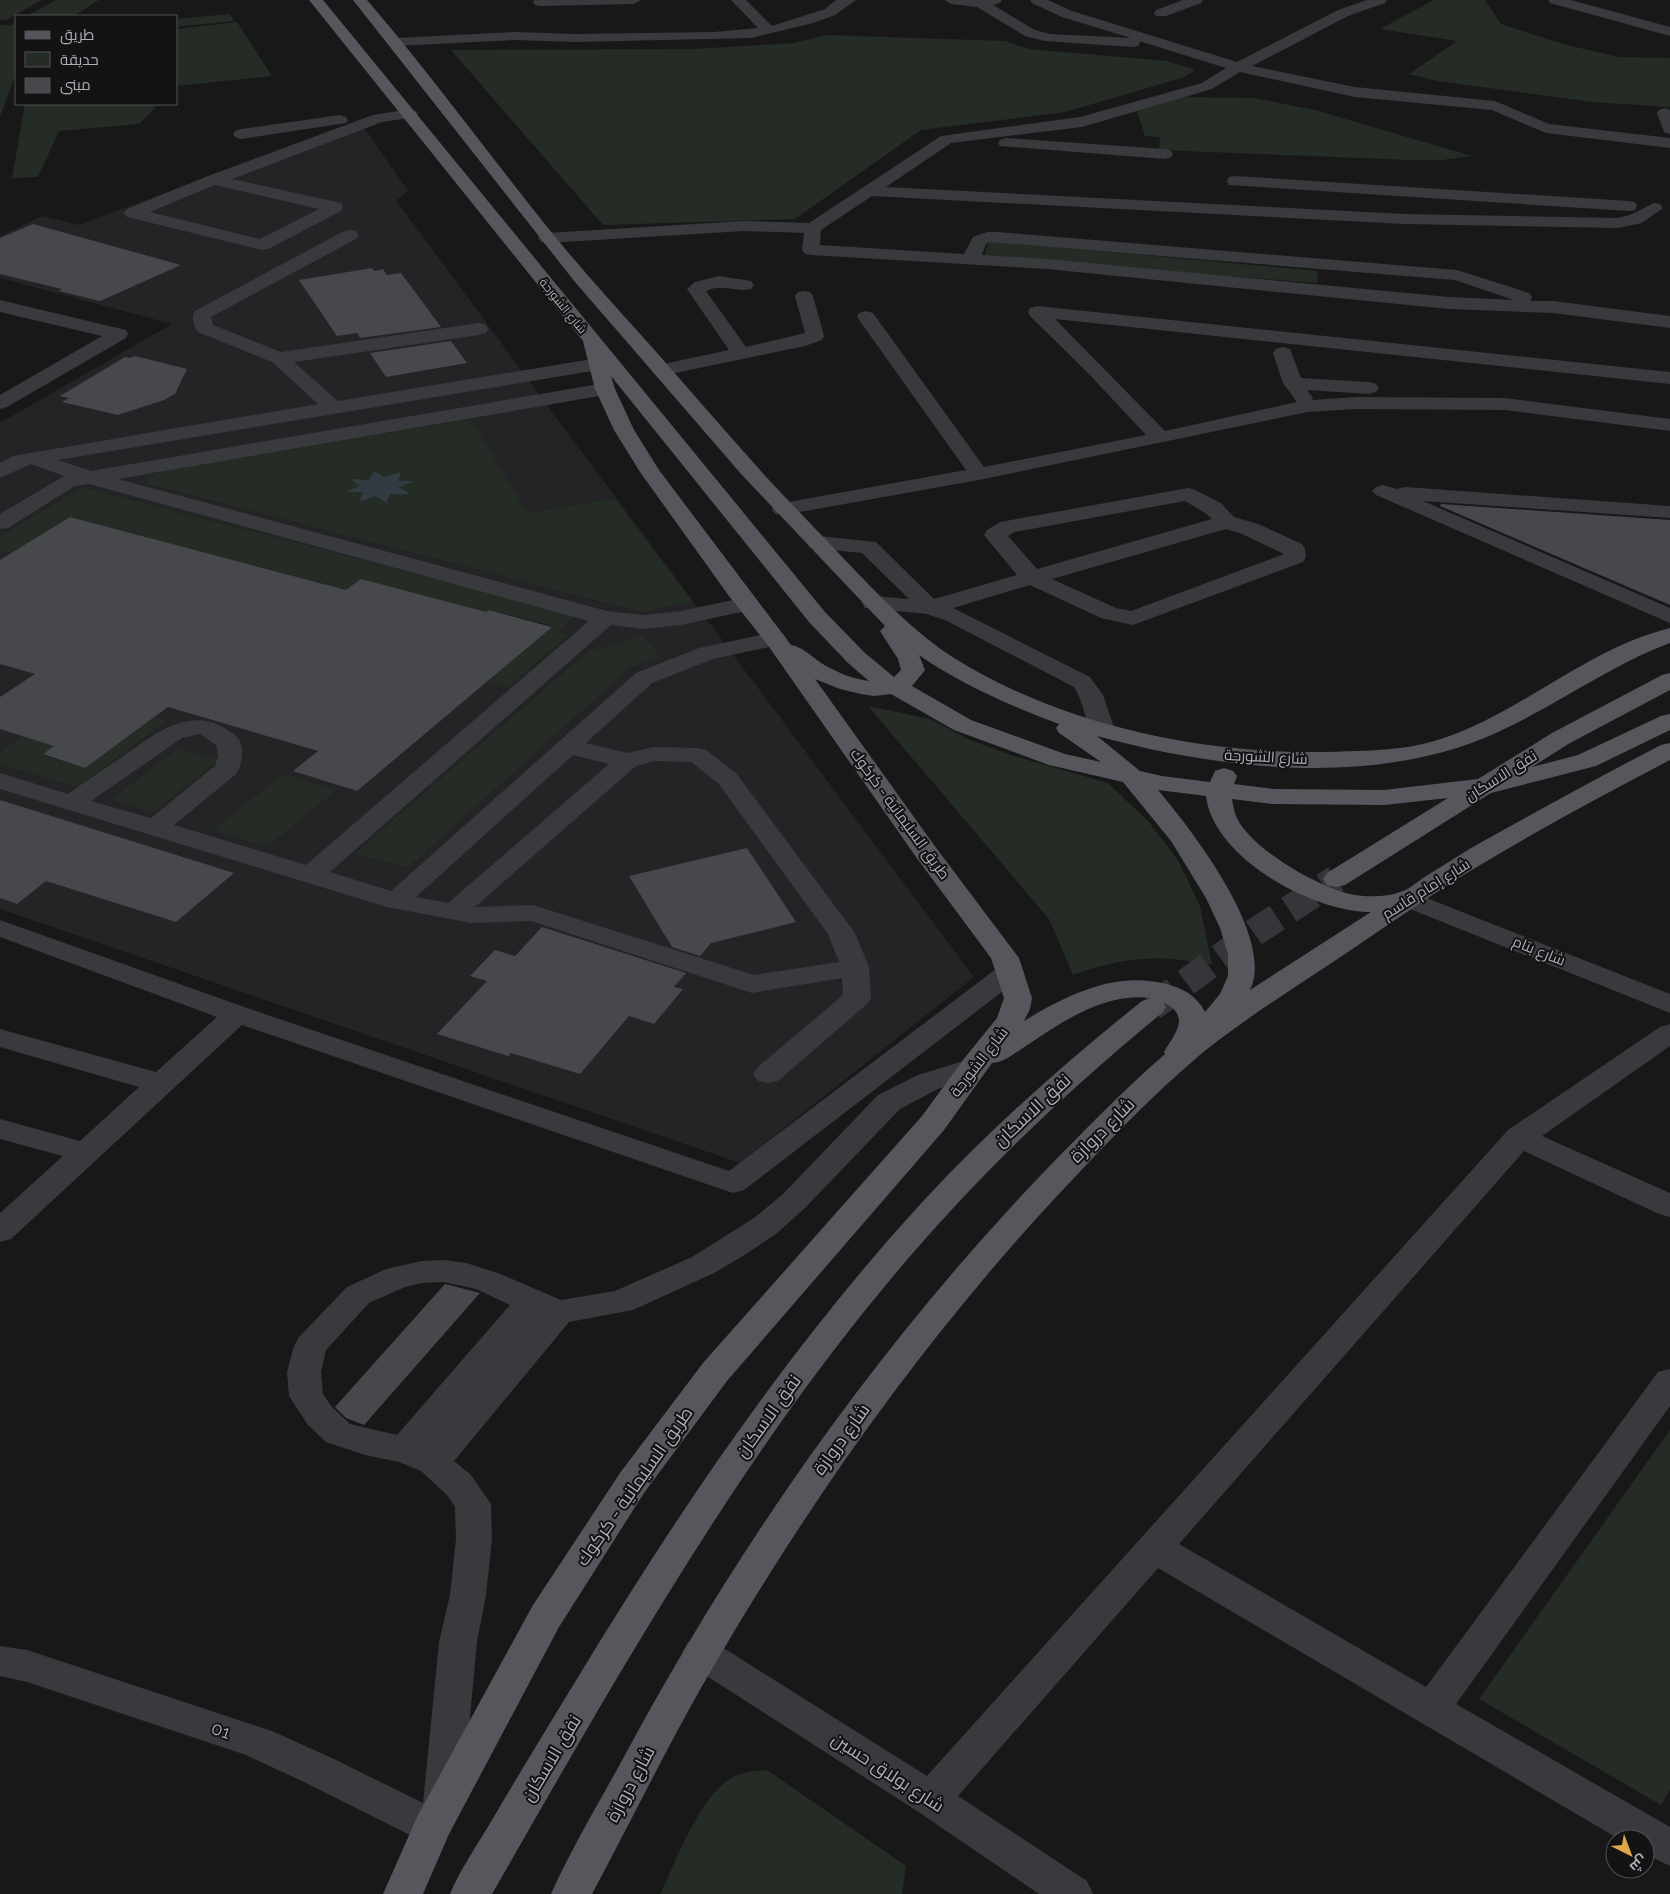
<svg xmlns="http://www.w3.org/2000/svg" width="1670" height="1894" font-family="Raleway,Cairo,sans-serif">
<rect width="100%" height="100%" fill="#181819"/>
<path fill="#242426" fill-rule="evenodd" d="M 359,120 L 408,191 L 396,200 L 557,419 L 974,977 L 740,1163 L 0,909 L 0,764 L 77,788 L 166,720 L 155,717 L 85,768 L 43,755 L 22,736 L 0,752 L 0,551 L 11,554 L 70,517 L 146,537 L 193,607 L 253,565 L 327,585 L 306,619 L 361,579 L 423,663 L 489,610 L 552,627 L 487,682 L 508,688 L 570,634 L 559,632 L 575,616 L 81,487 L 0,536 L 0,423 L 172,324 L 0,278 L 0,236 L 42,216 L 79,225 ZM 162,471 L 527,513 L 614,498 L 640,612 L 151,485 L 152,474 ZM 587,652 L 660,656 L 627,670 L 355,854 Z"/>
<path fill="#242c25" d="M 0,0 L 42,0 L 6,20 L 0,20 Z
M 56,0 L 99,0 L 74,16 L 27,16 Z
M 1434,0 L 1485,0 L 1501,24 L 1563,44 L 1618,57 L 1670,58 L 1670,107 L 1592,102 L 1437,81 L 1409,74 L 1457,41 L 1380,29 Z
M 230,14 L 234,21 L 176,27 L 176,19 Z
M 16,22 L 16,73 L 0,117 L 0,25 L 11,25 Z
M 237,22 L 272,76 L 176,86 L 176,29 Z
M 827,35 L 1005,41 L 1029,49 L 1167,61 L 1196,70 L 1182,78 L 1065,112 L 921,130 L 795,219 L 603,225 L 451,50 L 693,49 L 794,43 Z
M 1180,97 L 1254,98 L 1315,110 L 1472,156 L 1442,160 L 1410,160 L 1159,150 L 1160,137 L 1145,136 L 1137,111 Z
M 25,104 L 159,104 L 139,124 L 59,131 L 38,177 L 12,178 Z
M 989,241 L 1318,271 L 1317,283 L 984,257 Z
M 471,419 L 527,513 L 614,498 L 692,601 L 640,612 L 151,485 L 147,480 L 152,474 L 162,471 Z
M 81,487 L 576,615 L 559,632 L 570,634 L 508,688 L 486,682 L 552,626 L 489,610 L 423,663 L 306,620 L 327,585 L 253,565 L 193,607 L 146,537 L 70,517 L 11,554 L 0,551 L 0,536 Z
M 643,636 L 660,656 L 627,670 L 408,867 L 354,854 L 587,652 Z
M 868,706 L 930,719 L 970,740 L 1014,756 L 1108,783 L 1148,821 L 1178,860 L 1200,906 L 1212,965 C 1159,954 1124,957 1073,975 L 1049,919 Z
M 155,717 L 167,720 L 77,788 L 0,764 L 0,752 L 22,736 L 54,746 L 43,755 L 85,768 Z
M 178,748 L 219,760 L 153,812 L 112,799 Z
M 283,774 L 336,790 L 267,847 L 213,830 Z
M 1670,1430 L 1670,1790 L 1661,1805 L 1479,1699 Z
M 767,1770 L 906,1866 L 902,1894 L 660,1894 C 677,1860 699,1796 733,1777 C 742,1772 756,1771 767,1770 Z"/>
<path fill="#323b41" d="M 374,471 L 384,477 L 401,472 L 398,481 L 415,481 L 399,487 L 410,494 L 390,494 L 386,503 L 376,496 L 359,502 L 363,492 L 345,492 L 360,486 L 350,479 L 369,480 Z"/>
<path fill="#47484c" d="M 33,224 L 181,265 L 100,301 L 59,291 L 62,289 L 0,274 L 0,238 Z
M 372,268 L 374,271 L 383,269 L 387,275 L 401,273 L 441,327 L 360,338 L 357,333 L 337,336 L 299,280 Z
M 451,341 L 467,363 L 386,377 L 370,353 Z
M 135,356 L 187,369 L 175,394 L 164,400 L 118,415 L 62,402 L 69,398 L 60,396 L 125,357 L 130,358 Z
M 1441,504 L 1670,520 L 1670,605 L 1440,506 Z
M 70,517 L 346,590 L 361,579 L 486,612 L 489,610 L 552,627 L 357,791 L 293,771 L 318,751 L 168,707 L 85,768 L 43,754 L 54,746 L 0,729 L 0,697 L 35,674 L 0,664 L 0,560 Z
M 0,800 L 234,873 L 176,922 L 46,881 L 17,904 L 0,898 Z
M 747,848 L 796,922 L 711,943 L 700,956 L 672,947 L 629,876 Z
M 542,927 L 686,973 L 674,987 L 683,989 L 654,1024 L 629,1016 L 580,1074 L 511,1053 L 508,1056 L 437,1034 L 487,981 L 470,976 L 495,950 L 515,956 Z
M 445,1284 L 480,1293 L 364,1425 L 346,1418 L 335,1407 Z"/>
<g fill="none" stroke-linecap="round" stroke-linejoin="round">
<path stroke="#353639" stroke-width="28" stroke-dasharray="28 14" stroke-linecap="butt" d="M 1152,1007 L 1255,932 L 1336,879"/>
<path fill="#393a3e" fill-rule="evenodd" d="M 534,0 L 641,0 L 634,4 L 540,6 L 535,5 L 533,2 Z
M 731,0 L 746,0 L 772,26 L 825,9 L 836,0 L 856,0 L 835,15 L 813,23 L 751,38 L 575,42 L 515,40 L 396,46 L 391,45 L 389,42 L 391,39 L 396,38 L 515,32 L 575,34 L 714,32 L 758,28 Z
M 944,0 L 1002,0 L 1000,3 L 993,5 L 1035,30 L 1050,34 L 1131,38 L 1062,17 L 1032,3 L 1030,0 L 1048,0 L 1072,11 L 1237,62 L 1338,10 L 1367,0 L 1387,0 L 1385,3 L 1348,16 L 1252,66 L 1355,87 L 1495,101 L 1549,124 L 1670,138 L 1670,148 L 1546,133 L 1492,110 L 1355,97 L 1240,72 L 1212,89 L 1082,127 L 951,143 L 886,187 L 1405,214 L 1618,218 L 1630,215 L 1654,203 L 1660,204 L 1663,208 L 1642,223 L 1618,228 L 1405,224 L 872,196 L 821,230 L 820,245 L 964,254 L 973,237 L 987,232 L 998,232 L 1457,270 L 1529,293 L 1532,297 L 1530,301 L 1553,301 L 1670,316 L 1670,328 L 1553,313 L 1449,309 L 1047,269 L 811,255 L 805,254 L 802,250 L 804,233 L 744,231 L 547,243 L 541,242 L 538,238 L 541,234 L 547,233 L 744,221 L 809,223 L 941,136 L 1080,117 L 1202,83 L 1226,68 L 1139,41 L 1140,43 L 1138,46 L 1133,47 L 1045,41 L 1025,36 L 977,7 L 951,4 ZM 990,242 L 1455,280 L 1514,300 L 1449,297 L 1047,259 L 982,255 L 986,244 Z
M 1183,0 L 1203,0 L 1201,3 L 1166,16 L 1156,16 L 1154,13 L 1156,10 Z
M 1548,0 L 1571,0 L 1670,27 L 1670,36 L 1550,3 Z
M 1665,108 L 1670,110 L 1670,134 L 1664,132 L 1657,113 L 1659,110 Z
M 410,109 L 416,111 L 418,114 L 416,117 L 382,122 L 232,179 L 341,203 L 343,207 L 341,211 L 268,249 L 262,250 L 127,217 L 124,213 L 127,209 L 208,176 L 373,115 ZM 215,185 L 319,209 L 260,239 L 150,212 Z
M 340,115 L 346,117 L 348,120 L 346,123 L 241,139 L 235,137 L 233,134 L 235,131 L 241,129 Z
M 1006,138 L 1165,149 L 1171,151 L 1173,154 L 1171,157 L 1165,159 L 1000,146 L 998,143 L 1000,140 Z
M 1235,176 L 1629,201 L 1635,202 L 1637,206 L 1635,210 L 1629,211 L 1229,185 L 1227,181 L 1229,177 Z
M 350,230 L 356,231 L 359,235 L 356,239 L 211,317 L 213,325 L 281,352 L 479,323 L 486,325 L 488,329 L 486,333 L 479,335 L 294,362 L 338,401 L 598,358 L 605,360 L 608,364 L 605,368 L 598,370 L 58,460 L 91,471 L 605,383 L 612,385 L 615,389 L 612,393 L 605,395 L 118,479 L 607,611 L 643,615 L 681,611 L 747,597 L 755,599 L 758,604 L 755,609 L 681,625 L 643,629 L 611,625 L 330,872 L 391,891 L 636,673 L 699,648 L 775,632 L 783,634 L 787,639 L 783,644 L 713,659 L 652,683 L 586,743 L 627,753 L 654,747 L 697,748 L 706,750 L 736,773 L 855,933 L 869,967 L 871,998 L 867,1004 L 778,1081 L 768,1083 L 758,1081 L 753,1074 L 758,1067 L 843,995 L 842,978 L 752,993 L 531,921 L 471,923 L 387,907 L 0,789 L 0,773 L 68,794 C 86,781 104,769 122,757 C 152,736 189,705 226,729 C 231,732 237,736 240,741 C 244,752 242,765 236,774 L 174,825 L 306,865 L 589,621 L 89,484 L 75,486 L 8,528 L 0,529 L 0,514 L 64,476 L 31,464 L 0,478 L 0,463 L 13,456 L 318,404 L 272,362 L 198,332 C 194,325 190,318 195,311 L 344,231 ZM 200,734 L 216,745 L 218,756 L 215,766 L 151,818 L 91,801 L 182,738 ZM 573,755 L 609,764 L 448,903 L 416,897 ZM 654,761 L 691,762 L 718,783 L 828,934 L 839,962 L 754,975 L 533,905 L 475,907 L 636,766 Z
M 719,276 L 751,281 L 754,285 L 751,289 C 736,293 722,283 706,291 L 746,347 L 805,333 L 795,296 L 798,292 L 804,291 L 810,292 L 813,296 L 824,336 L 822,340 L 805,346 L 661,376 L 654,374 L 651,370 L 654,366 L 729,350 L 687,289 L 695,282 Z
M 0,300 L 126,330 L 128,334 L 126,338 L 7,407 L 0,409 L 0,395 L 102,336 L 0,312 Z
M 1037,306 L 1670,372 L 1670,384 L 1055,319 L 1165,431 L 1297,402 L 1283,383 L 1273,353 L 1276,349 L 1283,347 L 1290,349 L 1301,378 L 1369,382 L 1376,384 L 1379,388 L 1376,392 L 1369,394 L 1307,390 L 1313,398 L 1312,400 L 1356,397 L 1505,398 L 1670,419 L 1670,431 L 1505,410 L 1356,409 L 1308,412 L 979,480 L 783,515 L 775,514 L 772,509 L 775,504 L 783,503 L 966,470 L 857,317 L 859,313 L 866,311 L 873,313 L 984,467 L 1146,435 L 1089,374 L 1030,316 L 1028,312 L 1030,308 Z
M 1383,485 L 1397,489 L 1405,487 L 1670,506 L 1670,518 L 1423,501 L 1670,608 L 1670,623 L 1376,495 L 1372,491 L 1376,487 Z
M 1188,488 L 1195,490 L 1221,503 L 1234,517 L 1258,524 L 1302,544 L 1305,549 L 1306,557 L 1303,562 L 1133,625 L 1101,618 L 1030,585 L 953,608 L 1090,677 L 1103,695 L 1115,730 L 1112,735 L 1103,737 L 1094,735 C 1084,721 1084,702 1074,687 L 947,621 L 927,614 L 865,608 L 862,603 L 865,598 L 873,596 L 909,599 L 862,553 L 810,548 L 807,543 L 810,538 L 818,536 L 876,542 L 934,599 L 1017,575 L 984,535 L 987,530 L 1000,522 ZM 1185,501 L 1205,513 L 1212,519 L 1037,569 L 1008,536 L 1014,532 ZM 1226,529 L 1242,534 L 1284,554 L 1131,611 L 1116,608 L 1052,579 Z
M 1409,891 L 1670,994 L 1670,1013 L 1400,905 L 1396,899 L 1400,893 Z
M 0,920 L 247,1008 L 729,1171 L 1000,966 L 1010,964 L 1020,966 L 1024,972 L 1020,978 L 744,1190 L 733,1193 L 242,1025 L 11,1239 L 0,1242 L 0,1213 L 63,1156 L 0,1139 L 0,1119 L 80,1141 L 139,1087 L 0,1047 L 0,1029 L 156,1072 L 217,1017 L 0,937 Z
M 1670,1024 L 1670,1046 L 1542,1136 L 1670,1193 L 1670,1217 L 1659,1214 L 1524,1151 L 1179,1544 L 1426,1687 L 1658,1372 L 1670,1369 L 1670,1406 L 1456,1704 L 1670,1827 L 1670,1866 L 1645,1854 L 1645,1839 L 1619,1839 L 1158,1568 L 958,1796 L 1087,1881 L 1093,1894 L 1039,1894 L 917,1811 L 688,1664 L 682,1653 L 688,1642 L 701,1638 L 714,1642 L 927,1776 L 1508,1130 L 1660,1027 Z
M 973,1058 L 983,1060 L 988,1067 L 983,1074 L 938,1089 L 900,1109 L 805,1208 L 776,1234 L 743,1256 L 714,1273 L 633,1310 L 569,1322 L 454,1461 L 471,1475 L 491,1504 L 492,1539 L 486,1595 L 477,1642 L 462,1802 L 456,1814 L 447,1817 L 452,1827 L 446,1839 L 432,1844 L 418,1839 L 306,1783 L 246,1755 L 27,1682 L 0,1676 L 0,1646 L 27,1650 L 272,1731 L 334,1759 L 423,1803 L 439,1642 L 450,1595 L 456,1539 L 455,1507 L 447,1495 L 421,1471 L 399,1462 L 365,1455 L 326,1442 L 308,1425 L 289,1396 L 287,1372 L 294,1346 L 299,1337 L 347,1287 L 386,1269 L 422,1261 L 444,1260 L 466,1263 L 498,1273 L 561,1300 L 615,1291 L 692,1257 L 754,1218 L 783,1194 L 878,1095 L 918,1075 ZM 444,1282 L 476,1289 L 510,1305 L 397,1435 L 350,1424 L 332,1407 L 323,1394 L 321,1372 L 326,1350 L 369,1303 L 405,1287 L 422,1283 Z"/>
<path fill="#55575d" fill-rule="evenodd" d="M 309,0 L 323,0 L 825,612 L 865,653 L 894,677 L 901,670 L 898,659 L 880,631 L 885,626 L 742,475 L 575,282 L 353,0 L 367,0 C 432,76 490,156 552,233 C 583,271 617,308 650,345 C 690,390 729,436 770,481 C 794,507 820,533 844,559 C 878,594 912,631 954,658 C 1062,725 1199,754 1326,752 C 1353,751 1381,751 1408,747 C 1504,731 1576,651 1670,628 L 1670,643 C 1609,666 1557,705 1498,732 C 1377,788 1222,770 1097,736 L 1140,771 L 1162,776 L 1210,782 L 1215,771 L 1224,768 L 1233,771 L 1237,776 L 1234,784 L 1273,789 L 1384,790 L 1478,779 L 1552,733 L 1662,675 L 1670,673 L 1670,690 L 1570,743 L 1532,767 L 1578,755 L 1661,716 L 1670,714 L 1670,730 L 1596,766 L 1491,793 L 1345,885 L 1336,887 L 1327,885 L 1323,879 L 1327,873 L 1448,798 L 1384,805 L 1273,804 L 1232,799 C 1233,805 1234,812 1237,818 C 1251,849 1322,890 1355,895 C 1368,897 1387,897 1400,892 C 1408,890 1416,883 1423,878 C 1439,868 1455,858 1471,848 C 1534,813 1597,778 1661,745 L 1670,743 L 1670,760 C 1609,792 1547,825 1487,861 C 1434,892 1384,928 1333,962 C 1288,992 1243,1020 1201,1054 C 1150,1097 1104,1146 1058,1195 C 919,1344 802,1512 701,1688 C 663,1755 629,1825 592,1894 L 551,1894 C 572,1847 600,1801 625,1755 C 738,1545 876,1348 1041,1175 C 1081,1134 1121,1092 1165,1054 L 1164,1052 C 1176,1032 1191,1016 1163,1002 L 1166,1007 L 1162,1013 C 1072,1087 988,1166 912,1254 C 745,1447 619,1673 492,1894 L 450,1894 C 461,1868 478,1844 492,1820 C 519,1774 547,1728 575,1682 C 678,1512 791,1344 927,1197 C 993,1126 1066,1062 1142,1001 L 1151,998 C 1106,992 1065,1020 1029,1044 C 1017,1051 1006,1062 992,1063 L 944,1130 L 727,1381 L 644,1493 L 559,1627 L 449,1834 L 423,1894 L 383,1894 L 418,1815 L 533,1605 L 620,1473 L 703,1363 L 922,1116 L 963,1060 L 997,1018 L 1004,998 L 991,958 L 916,857 L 767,644 L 729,596 L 640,472 L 614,430 L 595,389 L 583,341 ZM 611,376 L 809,622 L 848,663 L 869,681 C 852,679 836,672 821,663 C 811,656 803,647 791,645 L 659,470 L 634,430 L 615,389 ZM 919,655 C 962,685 1009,705 1059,724 L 1056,728 L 1059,733 L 1101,762 L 1065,754 L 971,720 L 912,686 L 925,670 ZM 815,679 L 840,689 L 861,694 L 874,696 L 891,694 L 954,730 L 1049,765 L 1123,782 L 1171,841 L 1206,898 L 1220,928 L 1228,954 L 1228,976 L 1220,994 L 1205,1012 C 1197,996 1183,988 1166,984 C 1115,971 1067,995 1024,1021 L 1030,1009 L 1032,998 L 1019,958 L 934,845 ZM 1158,790 L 1206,796 C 1213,858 1313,912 1371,912 L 1250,990 C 1276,938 1191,829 1158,790 Z"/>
</g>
<g text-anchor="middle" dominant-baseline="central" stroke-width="4" stroke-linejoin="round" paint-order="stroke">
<g font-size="12" fill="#abafb8" stroke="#131314">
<text transform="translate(563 306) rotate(51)">شارع الشورجة</text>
</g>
<g font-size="15" fill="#abafb8" stroke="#131314">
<text transform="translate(1266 757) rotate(3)">شارع الشورجة</text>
<text transform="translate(1501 776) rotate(-32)">نفق الاسكان</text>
<text transform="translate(900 814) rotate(54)">طريق السليمانية - كركوك</text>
<text transform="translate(1426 889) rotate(-32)">شارع إمام قاسم</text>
<text transform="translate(1539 951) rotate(22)">شارع بتام</text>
<text transform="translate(979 1062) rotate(-52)">شارع الشورجة</text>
</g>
<g font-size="18" fill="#abafb8" stroke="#131314">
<text transform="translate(1032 1110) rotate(-43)">نفق الاسكان</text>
<text transform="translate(1102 1130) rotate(-45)">شارع دروازة</text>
<text transform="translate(768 1416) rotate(-54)">نفق الاسكان</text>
<text transform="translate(841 1439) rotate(-54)">شارع دروازة</text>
<text transform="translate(634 1486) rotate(-55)">طريق السليمانية - كركوك</text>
<text transform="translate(221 1730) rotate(19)">01</text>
<text transform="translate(551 1758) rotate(-59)">نفق الاسكان</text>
<text transform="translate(888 1772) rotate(33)">شارع بولاق حسين</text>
<text transform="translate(630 1784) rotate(-62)">شارع دروازة</text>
</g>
</g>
<rect x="15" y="15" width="162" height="90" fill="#131314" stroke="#505156"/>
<rect x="25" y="31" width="25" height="8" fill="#55575d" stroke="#505156"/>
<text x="60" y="40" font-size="15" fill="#abafb8">طريق</text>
<rect x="25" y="52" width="25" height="15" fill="#242c25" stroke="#505156"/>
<text x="60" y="65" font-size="15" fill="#abafb8">حديقة</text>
<rect x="25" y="78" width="25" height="15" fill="#47484c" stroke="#505156"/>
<text x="60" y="90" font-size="15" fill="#abafb8">مبنى</text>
<g transform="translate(1630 1854) rotate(138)"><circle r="24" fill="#131314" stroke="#505156"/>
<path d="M0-4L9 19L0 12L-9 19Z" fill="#e0a849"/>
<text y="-8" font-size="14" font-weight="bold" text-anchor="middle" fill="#abafb8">ش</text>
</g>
</svg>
